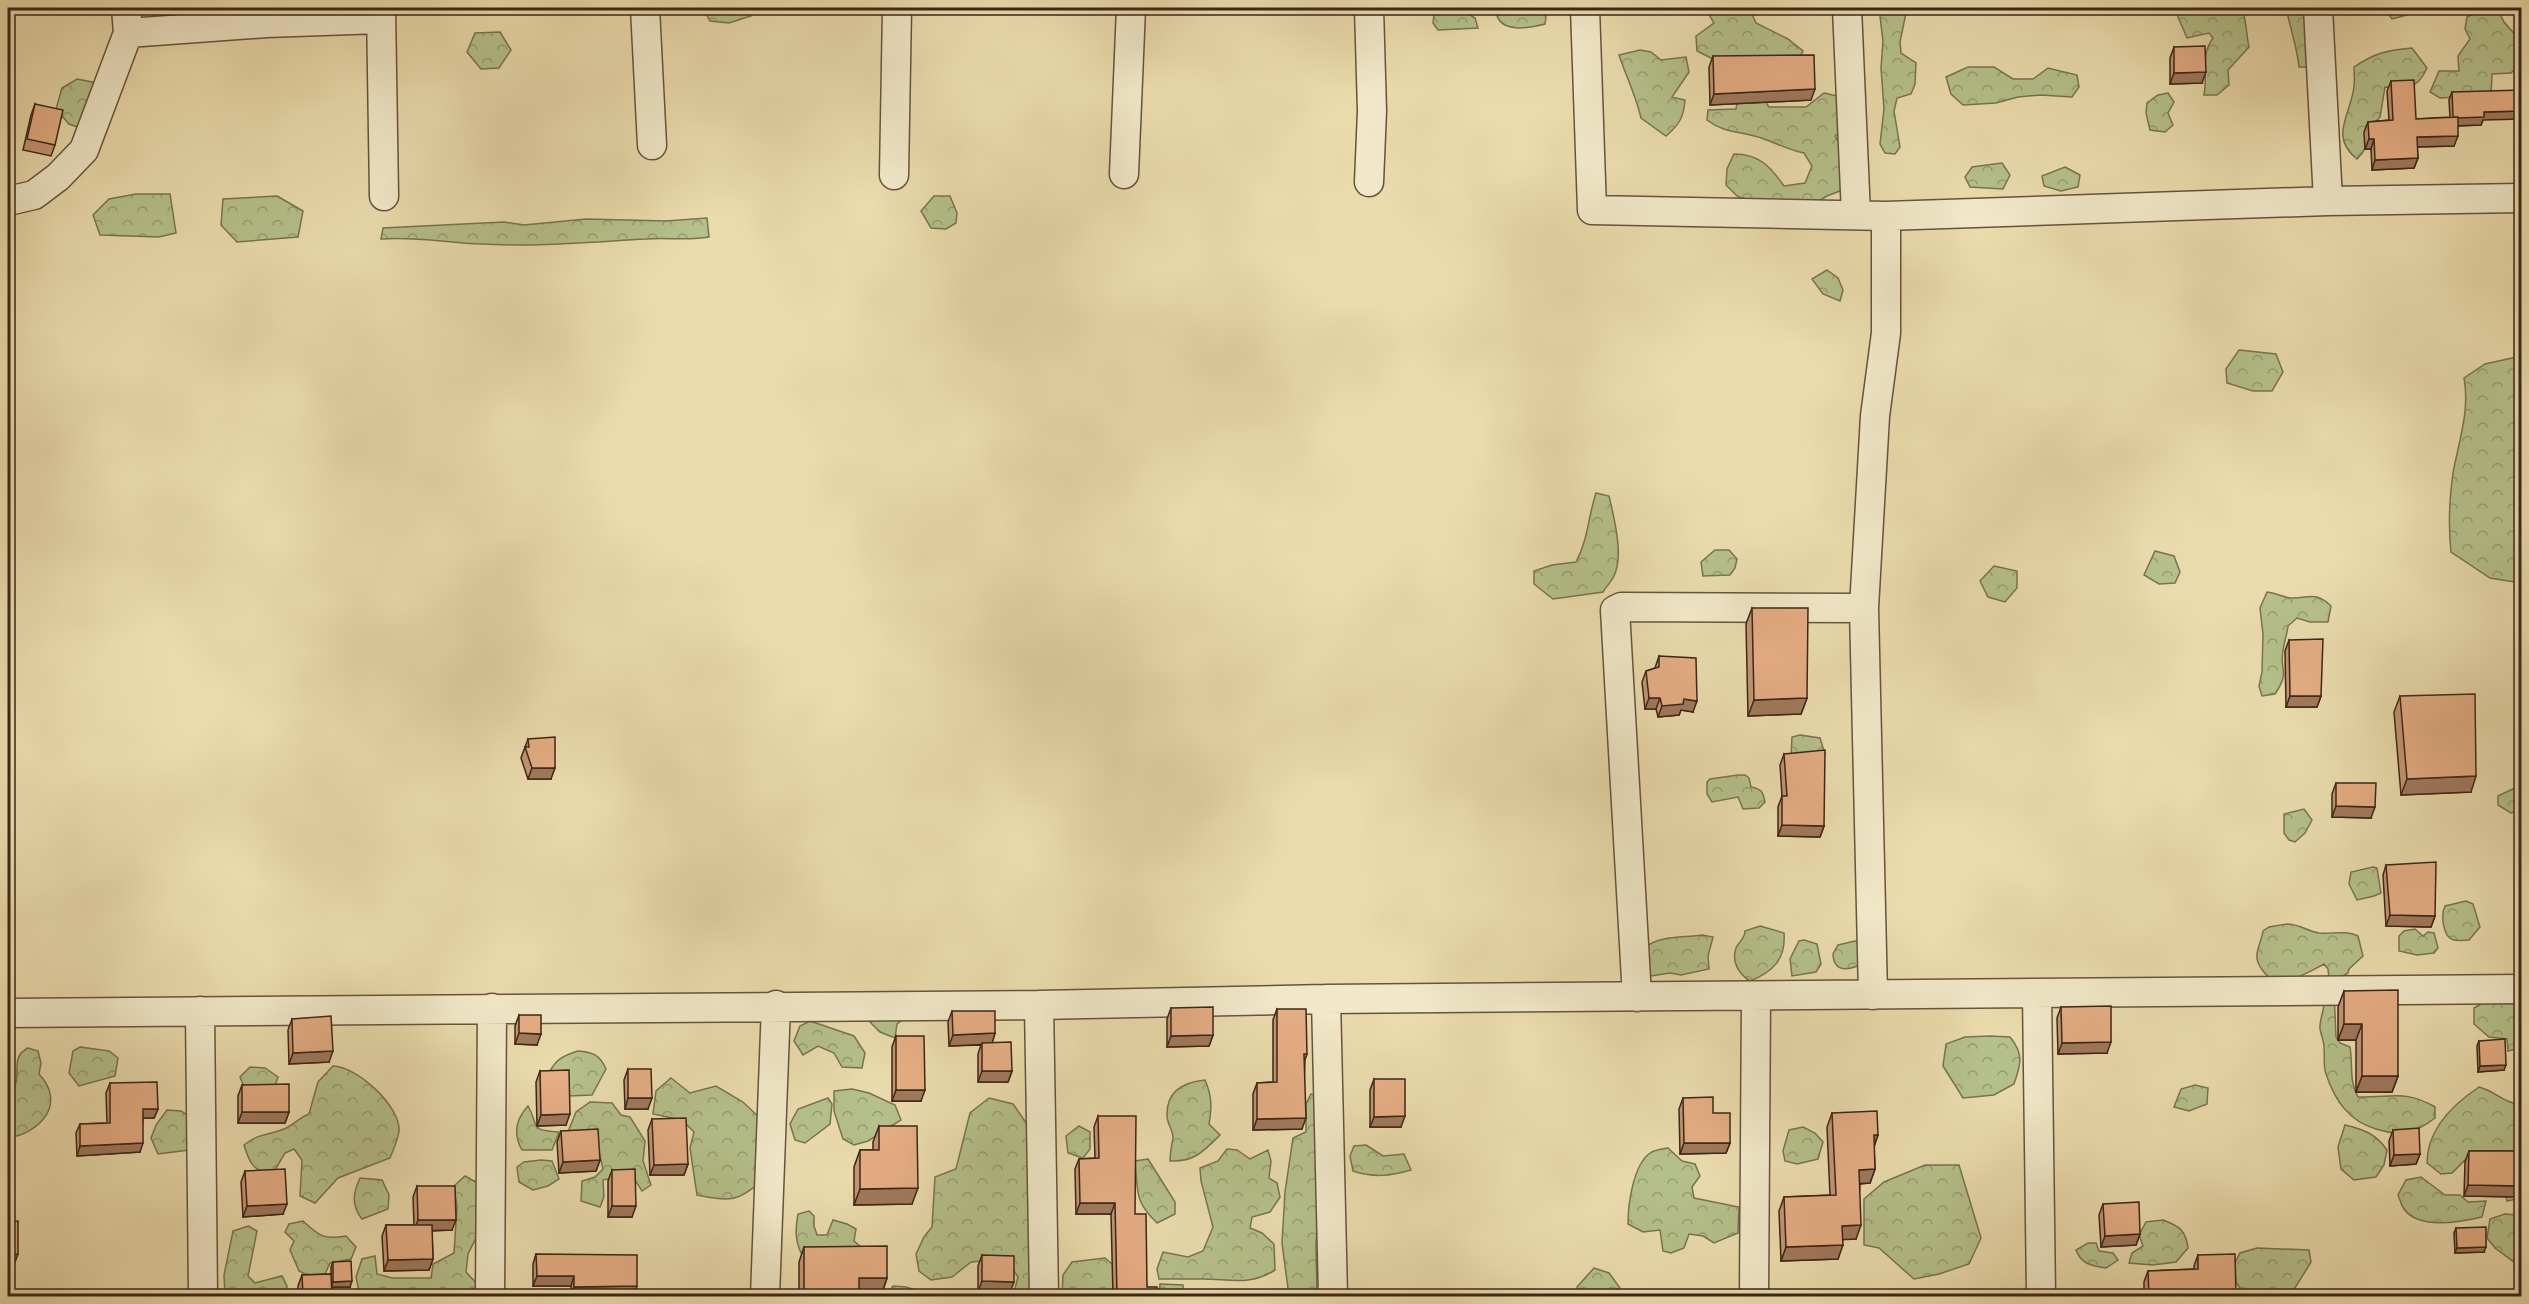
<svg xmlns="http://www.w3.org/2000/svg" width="2529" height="1304" font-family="'IM FELL English',serif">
<defs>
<pattern id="forest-crowns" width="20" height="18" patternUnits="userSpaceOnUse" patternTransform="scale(1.5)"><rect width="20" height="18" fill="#b5c08a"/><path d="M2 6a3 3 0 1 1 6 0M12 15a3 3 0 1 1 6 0" fill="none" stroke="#949c70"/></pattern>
</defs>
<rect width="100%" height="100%" fill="#eadbac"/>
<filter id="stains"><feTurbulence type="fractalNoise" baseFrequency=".00333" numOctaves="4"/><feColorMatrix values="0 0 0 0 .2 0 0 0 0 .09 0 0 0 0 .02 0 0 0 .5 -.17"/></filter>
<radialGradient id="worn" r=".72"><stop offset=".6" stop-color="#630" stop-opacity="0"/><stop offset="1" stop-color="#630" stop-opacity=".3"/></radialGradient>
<path fill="url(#forest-crowns)" stroke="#787351" stroke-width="1.5" d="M 703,8 L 752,8 L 751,16 L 729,23 L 710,21 Z
M 1540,8 L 1546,17 L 1545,24 C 1529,28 1500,34 1496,12 L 1527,12 Z
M 1705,8 L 1763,8 L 1751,12 L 1756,23 L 1788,39 L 1803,51 L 1799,59 L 1713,59 L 1697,51 L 1696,36 L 1714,23 Z
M 1879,8 L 1907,8 L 1900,42 L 1901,53 L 1916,63 L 1915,84 L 1911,94 L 1897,98 L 1894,111 L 1900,147 L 1895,154 L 1885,153 L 1880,144 L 1884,109 L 1881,68 L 1883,41 Z
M 2183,8 L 2241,8 C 2247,18 2246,35 2249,47 L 2228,70 L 2229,85 L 2217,95 L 2204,95 C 2208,75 2200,55 2213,38 L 2209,33 L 2187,38 L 2178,17 Z
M 2286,8 L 2331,8 L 2313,67 L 2299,67 C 2297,47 2290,27 2286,8 Z
M 2384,8 L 2433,8 L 2392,19 Z
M 1447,9 L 1464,11 L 1475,18 L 1478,28 L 1438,30 L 1433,23 L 1434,15 Z
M 2480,10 L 2498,10 L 2504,22 L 2519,39 L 2521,64 L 2511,73 L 2492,74 L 2491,95 L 2440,98 L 2430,92 L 2439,71 L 2459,71 L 2458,56 L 2470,39 L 2465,29 L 2467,17 Z
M 500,32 L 511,50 L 499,68 L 481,69 L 467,52 L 475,33 Z
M 2412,48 L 2427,68 C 2417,90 2407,89 2385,87 L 2380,117 C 2367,129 2372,145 2357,159 C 2328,136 2352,113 2354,86 C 2355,80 2354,73 2354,67 C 2375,53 2387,50 2412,48 Z
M 1640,50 L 1651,52 L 1661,60 L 1686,57 L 1689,72 L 1672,97 L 1685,100 C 1684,117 1679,125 1666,136 L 1641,118 C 1636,96 1626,76 1619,55 Z
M 1968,67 L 1994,67 L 2013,79 L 2033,79 L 2048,68 L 2077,75 L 2079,87 L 2072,97 L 2041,95 L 2018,97 L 1996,103 L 1963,105 L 1951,94 L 1946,77 Z
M 77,79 L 92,82 L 104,96 L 89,131 L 69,124 L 56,109 L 62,88 Z
M 1824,93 L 1855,100 L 1849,126 L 1835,136 L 1842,147 L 1845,189 L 1827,196 L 1811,206 L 1763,208 L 1737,196 L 1726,185 L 1727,169 L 1734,154 C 1759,154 1770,166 1784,186 L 1805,183 L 1812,166 L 1804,153 C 1789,150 1778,144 1764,139 C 1743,131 1725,134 1707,120 L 1708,110 L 1736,109 L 1738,97 L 1763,98 L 1769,107 L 1806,107 Z
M 2168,93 L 2174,102 L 2168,113 L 2173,125 L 2165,132 L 2150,130 L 2146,113 L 2147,103 L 2158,95 Z
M 2002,163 L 2010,175 L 2003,189 L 1970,187 L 1965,177 L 1972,167 Z
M 2065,167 L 2080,175 L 2078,187 L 2061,191 L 2044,186 L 2042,176 Z
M 136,194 L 170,194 L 176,233 L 159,237 L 100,235 L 93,215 L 109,199 Z
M 277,196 L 303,211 L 298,237 L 237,242 L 221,225 L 223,199 Z
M 934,196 L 950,196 L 957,213 L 956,223 L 946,229 L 931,228 L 921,211 Z
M 707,218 L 709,237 C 687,241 667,237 646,239 C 591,242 536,247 481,244 C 448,243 415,236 381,239 L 383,228 L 504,222 L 524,225 L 586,219 L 666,221 Z
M 1827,270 L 1838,278 L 1843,290 L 1840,301 L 1823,294 L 1812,279 Z
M 2239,350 L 2276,354 L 2283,372 L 2272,391 L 2253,391 L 2227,383 L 2226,369 Z
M 2521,356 L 2522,356 L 2521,583 L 2490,578 L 2451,552 C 2448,524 2449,501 2453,473 C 2459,440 2470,411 2464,378 L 2485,364 Z
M 1596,493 L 1609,496 C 1614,518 1624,555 1614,576 C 1611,582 1606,587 1603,592 L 1553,599 L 1534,584 L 1534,571 L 1552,565 L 1576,562 C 1588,540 1588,517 1596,493 Z
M 1715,550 L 1729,550 L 1737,559 L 1735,568 L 1730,575 L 1703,576 L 1701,562 Z
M 2155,551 L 2174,556 L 2180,572 L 2175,583 L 2159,584 L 2144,575 Z
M 1994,566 L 2017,571 L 2017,588 L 2005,602 L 1988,597 L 1980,581 Z
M 2267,592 C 2276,593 2283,597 2291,598 C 2309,599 2315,590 2331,606 L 2328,622 L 2310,622 L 2297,618 L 2288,626 C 2287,635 2284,642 2283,651 C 2279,672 2291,670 2275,694 L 2262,696 L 2259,686 L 2262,672 L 2263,634 L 2260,608 Z
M 1800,735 L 1820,738 L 1825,754 L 1791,758 L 1792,737 Z
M 1738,775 L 1745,775 L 1749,778 L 1751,787 C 1762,789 1763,792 1765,802 L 1759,808 L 1743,809 L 1738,797 L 1712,802 L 1707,794 L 1707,782 L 1710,779 Z
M 2521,785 L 2521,810 L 2511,813 L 2498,805 L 2498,796 Z
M 2304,809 L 2312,820 L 2305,833 L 2295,842 L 2289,840 L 2284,833 L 2284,814 Z
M 2373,867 L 2377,868 L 2381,893 L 2374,896 L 2357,900 L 2349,884 L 2351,872 Z
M 2466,901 L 2473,904 L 2480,927 L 2469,940 C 2464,940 2458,941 2454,940 C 2442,937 2441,914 2445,906 Z
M 2287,924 C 2299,924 2307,931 2319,933 C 2334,934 2345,930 2358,936 L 2363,956 L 2349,969 L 2348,973 L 2341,977 L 2329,978 L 2328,969 L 2324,964 C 2307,973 2278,992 2263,971 C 2260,967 2256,960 2257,954 C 2258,946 2262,939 2263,931 L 2269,927 Z
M 1760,926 L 1784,933 C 1786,959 1773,972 1750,981 C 1739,974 1731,962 1736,948 C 1739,941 1745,939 1745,931 Z
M 2415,929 L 2423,936 L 2428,932 L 2434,933 L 2438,948 L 2434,953 L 2417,955 L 2399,951 L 2399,936 L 2404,931 Z
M 1702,935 L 1713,937 L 1708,956 L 1709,969 L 1681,975 L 1670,973 L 1651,976 L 1647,974 L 1644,948 C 1659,935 1684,938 1702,935 Z
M 1804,940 L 1817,944 L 1821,964 L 1816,972 L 1792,976 L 1790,959 L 1799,941 Z
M 1855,941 L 1862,943 L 1869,961 C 1855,968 1834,977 1833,954 L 1838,945 Z
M 2334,991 L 2336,1037 L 2340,1043 L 2350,1047 C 2353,1065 2349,1082 2358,1097 C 2391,1098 2404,1089 2435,1107 L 2435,1118 C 2414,1134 2402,1137 2376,1129 C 2349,1121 2335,1101 2326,1074 C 2323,1066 2325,1056 2324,1047 C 2324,1041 2321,1035 2320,1029 C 2319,1020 2326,1006 2325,993 Z
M 2495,996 L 2521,1002 L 2521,1048 L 2508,1051 L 2507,1039 L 2489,1037 L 2474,1024 L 2474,1008 Z
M 873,1011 L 904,1019 L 897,1024 L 895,1038 L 880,1032 L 870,1022 Z
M 810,1021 L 854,1036 L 865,1053 L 862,1068 L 842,1067 L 834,1053 L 818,1046 L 803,1055 L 794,1041 L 800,1026 Z
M 1990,1036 L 2010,1037 C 2024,1054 2021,1064 2014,1084 L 1994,1095 L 1963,1098 L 1943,1066 L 1946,1044 L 1965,1037 Z
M 80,1047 L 109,1051 L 118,1058 L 115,1076 L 79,1086 L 69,1073 L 73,1051 Z
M 28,1048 L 38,1051 L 41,1063 L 39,1074 C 67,1104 40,1133 8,1138 L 8,1092 L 16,1083 C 19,1069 12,1056 28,1048 Z
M 578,1051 C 593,1052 600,1055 606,1069 L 592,1095 L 569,1096 L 569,1086 L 565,1078 L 547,1077 C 554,1061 561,1056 578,1051 Z
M 333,1066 C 356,1066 401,1106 399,1131 C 398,1140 393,1150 390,1158 L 338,1178 L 315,1203 L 300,1196 L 302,1160 L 294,1149 L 285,1153 L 272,1175 C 253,1171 249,1162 244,1145 C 261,1132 267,1136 284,1129 C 293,1125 299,1118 309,1114 L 318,1082 Z
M 250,1067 L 265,1068 L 278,1077 L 273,1091 L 246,1091 L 240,1077 Z
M 671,1078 L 690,1093 L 716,1086 L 743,1102 L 763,1121 L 762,1180 C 738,1203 729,1201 697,1195 L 690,1148 L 694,1132 L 682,1120 L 653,1114 L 656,1091 Z
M 1205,1080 C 1212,1096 1212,1107 1209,1124 L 1220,1135 C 1203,1152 1194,1162 1170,1161 C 1170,1152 1172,1145 1173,1137 C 1173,1130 1166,1122 1167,1114 C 1167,1090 1185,1082 1205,1080 Z
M 2195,1085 L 2208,1088 L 2207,1104 L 2189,1111 L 2174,1107 L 2181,1089 Z
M 2479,1087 C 2497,1092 2502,1102 2521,1105 L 2521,1198 L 2507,1201 L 2504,1187 L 2488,1156 L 2466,1159 L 2452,1173 L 2441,1174 L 2427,1163 C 2427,1129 2452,1105 2479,1087 Z
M 852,1089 L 869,1093 L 895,1105 L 901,1120 L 868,1141 L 854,1145 L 843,1139 L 834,1111 L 834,1091 Z
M 1311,1094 L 1320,1097 L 1322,1175 L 1316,1243 L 1317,1296 L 1289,1296 L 1282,1243 L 1285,1192 L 1293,1138 L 1306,1132 L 1306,1104 Z
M 828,1098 L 832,1104 L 830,1124 L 805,1143 L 795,1140 L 790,1124 L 798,1109 Z
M 989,1098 L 1013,1104 L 1029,1127 L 1038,1296 L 1013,1296 L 1018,1277 L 1006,1259 L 971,1262 L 952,1277 L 931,1280 L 919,1271 L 916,1254 L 924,1237 L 932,1227 L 935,1177 L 956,1169 L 970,1113 Z
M 590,1102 L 612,1103 L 621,1115 L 630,1117 L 645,1141 L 643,1161 L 651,1185 L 642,1191 L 635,1180 L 621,1176 L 603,1180 L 604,1197 L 600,1207 L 581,1201 L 582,1181 L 595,1177 L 603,1169 L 599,1152 L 566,1137 L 576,1112 Z
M 528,1106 C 540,1127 528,1130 559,1132 L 552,1150 L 522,1150 C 513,1134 515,1120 528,1106 Z
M 167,1110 L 181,1111 L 190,1117 L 189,1150 L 158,1154 L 151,1138 L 156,1125 Z
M 2345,1125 C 2363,1129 2376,1134 2387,1150 L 2384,1165 L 2376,1177 L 2354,1180 L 2341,1169 L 2338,1147 Z
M 1079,1126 L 1090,1132 L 1090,1149 L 1083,1158 L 1068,1153 L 1066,1136 Z
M 1803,1127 L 1815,1133 L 1823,1142 L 1818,1159 L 1797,1164 L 1785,1161 L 1783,1151 L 1789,1130 Z
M 1366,1145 L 1383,1156 L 1404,1154 L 1411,1170 C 1390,1176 1374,1178 1353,1171 L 1350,1156 L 1354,1146 Z
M 1668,1148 L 1682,1161 L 1695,1164 L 1700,1176 L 1692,1187 L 1694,1198 L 1739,1207 L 1738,1233 L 1714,1243 L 1703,1236 L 1689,1234 L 1684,1248 L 1671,1253 L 1663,1251 L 1660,1230 L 1643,1232 L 1628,1224 C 1628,1205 1633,1165 1650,1153 C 1654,1150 1663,1149 1668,1148 Z
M 1227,1149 L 1237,1150 L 1250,1159 L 1268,1150 L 1271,1161 L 1269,1178 L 1277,1183 L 1280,1197 L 1270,1212 L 1252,1217 L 1250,1228 L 1262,1233 L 1274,1244 L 1275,1270 C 1250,1286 1230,1279 1202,1279 C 1187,1279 1173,1279 1159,1279 L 1157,1269 L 1163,1252 L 1188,1257 L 1203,1251 L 1213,1227 L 1201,1181 L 1200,1168 L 1218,1161 Z
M 1148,1159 L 1175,1202 L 1175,1214 L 1157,1223 C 1134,1201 1138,1191 1135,1161 Z
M 541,1160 L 552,1161 L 559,1179 L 548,1186 L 533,1190 L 519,1182 L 517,1167 L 524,1162 Z
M 1925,1165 L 1959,1165 L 1981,1238 L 1969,1264 L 1939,1274 L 1914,1279 L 1879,1248 L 1864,1245 L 1864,1199 L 1884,1182 Z
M 465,1176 L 483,1186 L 477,1236 L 468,1254 L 466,1272 L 478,1285 L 481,1296 L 360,1296 L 356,1277 L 362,1259 L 375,1256 L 377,1274 L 392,1278 L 431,1278 L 433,1264 L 454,1253 L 457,1207 L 454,1186 Z
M 2421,1177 L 2445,1195 L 2460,1195 L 2468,1202 L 2486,1201 L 2482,1217 C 2461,1222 2419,1230 2404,1209 C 2401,1205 2400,1199 2398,1195 L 2406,1180 Z
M 360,1178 L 382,1180 L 389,1195 L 388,1209 L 362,1219 C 351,1205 353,1193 360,1178 Z
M 809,1211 L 814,1216 L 814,1226 L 817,1235 L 827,1235 L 833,1220 L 847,1224 L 856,1229 L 854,1241 L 861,1247 L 802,1255 C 795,1241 795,1230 798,1214 Z
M 2505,1214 L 2516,1215 L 2521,1221 L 2518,1233 L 2521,1235 L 2521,1263 L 2518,1265 L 2495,1248 L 2487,1238 L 2490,1219 Z
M 2163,1220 C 2179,1226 2186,1230 2188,1248 L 2176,1262 L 2153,1265 L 2129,1263 L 2132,1253 L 2143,1246 L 2139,1235 L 2146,1222 Z
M 303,1221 C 319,1236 324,1240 346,1236 L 356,1247 L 351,1259 L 330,1263 L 325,1274 L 313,1278 L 299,1271 L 290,1250 L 294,1241 L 285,1232 L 289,1224 Z
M 248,1226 L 257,1231 L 248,1276 L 255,1283 L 282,1276 L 287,1286 L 285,1296 L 225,1296 L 224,1275 L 233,1231 Z
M 2088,1243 L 2096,1243 L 2099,1251 L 2113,1253 L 2118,1260 L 2106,1268 C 2092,1266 2081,1264 2076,1250 Z
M 2257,1248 L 2309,1250 L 2311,1262 L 2290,1296 L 2245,1296 L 2236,1282 L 2235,1263 L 2240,1253 Z
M 1105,1258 L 1117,1268 L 1113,1295 L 1062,1296 L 1063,1275 L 1072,1262 Z
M 1594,1268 L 1609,1273 L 1620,1288 L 1616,1296 L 1579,1296 L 1577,1287 Z
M 1160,1284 L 1183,1285 L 1183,1296 L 1159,1296 Z
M 893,1286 L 906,1287 L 916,1290 L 917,1296 L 886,1296 Z"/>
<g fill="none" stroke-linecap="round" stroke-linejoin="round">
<g stroke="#67533d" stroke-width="31">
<path id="minor" d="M 381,8 L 384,196
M 645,8 L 652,145
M 1585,8 L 1592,210 L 1886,216 L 2328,201 L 2522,198
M 1847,8 L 1856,215
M 2318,8 L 2328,201
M 128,33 L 266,23 L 381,19
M 1124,174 L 1131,8
M 894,175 L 897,8
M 1369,182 L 1372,111 L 1369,8
M 8,201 L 34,195 L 58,177 L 84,150 L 128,33 L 126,8
M 2037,993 L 2041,1296
M 1873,995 L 1864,608 L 1875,416 L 1886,333 L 1886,216
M 1637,997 L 1615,610 L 1621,607 L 1864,608
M 1326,999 L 1333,1296
M 1039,1005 L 1044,1296
M 200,1011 L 203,1296
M 8,1013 L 1039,1005 L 1326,999 L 2522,989
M 490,1296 L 492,1008
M 765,1296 L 776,1005
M 1754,1296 L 1756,996"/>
</g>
<use href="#minor" stroke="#f1e8c9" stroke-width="28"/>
</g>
<path fill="#c59572" stroke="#3b2618" stroke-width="1.5" d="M 2174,47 L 2202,83 L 2170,84 L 2170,58 Z
M 1713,56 L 1811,100 L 1710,105 L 1709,67 Z
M 2391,81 L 2416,119 L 2450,117 L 2449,100 L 2452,92 L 2483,120 L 2481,125 L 2458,126 L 2454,146 L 2417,147 L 2418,158 L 2414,168 L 2372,170 L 2371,149 L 2365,149 L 2364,132 L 2368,122 L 2389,120 L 2387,91 Z
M 35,104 L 55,145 L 51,156 L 23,150 L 31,115 Z
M 1752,608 L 1807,698 L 1801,714 L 1748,716 L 1746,624 Z
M 2289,640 L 2321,696 L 2317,707 L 2286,707 L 2285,651 Z
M 1659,656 L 1693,712 L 1681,710 L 1679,715 L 1658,717 L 1656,709 L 1645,709 L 1642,682 L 1646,671 L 1655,668 Z
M 2400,696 L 2471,792 L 2401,795 L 2394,712 Z
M 528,739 L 551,779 L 528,779 L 521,758 Z
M 1784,754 L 1824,826 L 1820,837 L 1778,836 L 1778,807 L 1782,796 L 1780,765 Z
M 2336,783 L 2371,818 L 2332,817 L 2332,794 Z
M 2386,865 L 2435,916 L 2431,927 L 2386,926 L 2383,875 Z
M 2344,991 L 2398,1076 L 2392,1092 L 2356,1092 L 2356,1040 L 2338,1040 L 2338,1007 Z
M 2061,1007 L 2107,1053 L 2058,1054 L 2057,1018 Z
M 1171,1008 L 1213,1035 L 1209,1046 L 1167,1047 L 1167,1019 Z
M 1277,1009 L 1307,1054 L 1305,1060 L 1302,1129 L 1253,1130 L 1253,1094 L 1257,1083 L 1273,1082 L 1273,1020 Z
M 952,1011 L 995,1033 L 992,1042 L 1012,1071 L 1008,1082 L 978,1082 L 978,1054 L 981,1045 L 949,1046 L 948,1022 Z
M 519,1015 L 537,1045 L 515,1044 L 515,1026 Z
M 292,1019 L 329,1062 L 289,1064 L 288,1030 Z
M 896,1036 L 921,1101 L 892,1101 L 892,1047 Z
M 2479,1041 L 2504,1070 L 2478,1072 L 2477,1046 Z
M 628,1069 L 648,1109 L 625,1109 L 624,1080 Z
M 540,1071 L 566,1125 L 537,1126 L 536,1082 Z
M 1374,1079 L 1401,1127 L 1370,1127 L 1370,1090 Z
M 110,1083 L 158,1109 L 154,1118 L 143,1118 L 140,1152 L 77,1156 L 76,1133 L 80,1124 L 107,1123 L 106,1093 Z
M 242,1085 L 289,1112 L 285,1123 L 238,1123 L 238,1096 Z
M 1683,1098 L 1713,1113 L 1730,1143 L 1726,1153 L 1680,1154 L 1679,1109 Z
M 1832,1113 L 1878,1135 L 1874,1147 L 1875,1169 L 1870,1183 L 1860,1184 L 1856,1239 L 1843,1239 L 1838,1259 L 1781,1261 L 1779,1211 L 1784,1197 L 1830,1195 L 1827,1127 Z
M 1098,1116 L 1135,1214 L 1147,1287 L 1157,1296 L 1113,1296 L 1111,1214 L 1076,1214 L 1075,1169 L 1079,1159 L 1095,1158 L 1094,1127 Z
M 652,1119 L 688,1164 L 684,1175 L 650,1175 L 648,1130 Z
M 879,1126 L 912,1204 L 854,1205 L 854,1167 L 860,1150 L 873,1150 L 873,1142 Z
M 2393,1130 L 2420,1154 L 2416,1164 L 2390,1166 L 2389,1141 Z
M 561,1131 L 600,1160 L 596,1171 L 559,1173 L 557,1142 Z
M 2469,1151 L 2522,1151 L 2522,1197 L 2464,1196 L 2465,1162 Z
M 612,1170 L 632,1217 L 608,1217 L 608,1181 Z
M 245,1171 L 283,1214 L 243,1217 L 241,1182 Z
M 417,1186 L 452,1230 L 432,1231 L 433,1259 L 429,1270 L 384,1271 L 382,1236 L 386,1225 L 414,1225 L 413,1197 Z
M 2103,1204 L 2140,1234 L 2136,1245 L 2101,1247 L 2099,1215 Z
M 2456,1228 L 2484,1252 L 2455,1253 L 2454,1233 Z
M 804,1247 L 887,1278 L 882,1293 L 859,1293 L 859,1296 L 799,1296 L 799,1262 Z
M 536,1254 L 634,1296 L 571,1296 L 571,1286 L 533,1286 L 533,1264 Z
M 982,1255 L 1010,1292 L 978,1292 L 978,1266 Z
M 2198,1255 L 2236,1296 L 2144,1296 L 2144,1282 L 2148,1271 L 2194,1269 L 2194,1266 Z
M 333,1262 L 350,1287 L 332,1287 L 332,1296 L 298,1296 L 298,1286 L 302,1275 L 331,1274 L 331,1267 Z"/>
<path fill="#a0795c" stroke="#3b2618" stroke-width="1.5" d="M 2206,72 L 2202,83 L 2170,84 L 2174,73 Z
M 1815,89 L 1811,100 L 1710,105 L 1714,94 Z
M 2522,111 L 2522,119 L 2483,120 L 2481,125 L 2450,126 L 2453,118 L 2484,112 Z
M 2458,136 L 2454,146 L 2413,147 L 2417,137 Z
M 2369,139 L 2374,139 L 2371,149 L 2365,149 Z
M 2418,158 L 2414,168 L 2372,170 L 2375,160 Z
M 2290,696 L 2321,696 L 2317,707 L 2286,707 Z
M 1649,698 L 1660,698 L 1656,709 L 1645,709 Z
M 1807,698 L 1801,714 L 1748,716 L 1754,700 Z
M 1684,699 L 1697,701 L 1693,712 L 1681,710 L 1679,715 L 1658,717 L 1662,706 Z
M 532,768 L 555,768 L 551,779 L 528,779 Z
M 2476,776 L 2471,792 L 2401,795 L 2407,779 Z
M 2336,806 L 2375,807 L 2371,818 L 2332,817 Z
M 1782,825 L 1824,826 L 1820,837 L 1778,836 Z
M 2390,915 L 2435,916 L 2431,927 L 2386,926 Z
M 2344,1024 L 2362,1024 L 2356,1040 L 2338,1040 Z
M 519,1033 L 541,1034 L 537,1045 L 515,1044 Z
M 995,1033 L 992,1044 L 949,1046 L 953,1035 Z
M 1213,1035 L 1209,1046 L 1167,1047 L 1171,1036 Z
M 2111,1042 L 2107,1053 L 2058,1054 L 2062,1043 Z
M 333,1051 L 329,1062 L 289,1064 L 293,1053 Z
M 2506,1065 L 2504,1070 L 2478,1072 L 2480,1066 Z
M 982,1071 L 1012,1071 L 1008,1082 L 978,1082 Z
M 2362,1076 L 2398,1076 L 2392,1092 L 2356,1092 Z
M 896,1090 L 925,1090 L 921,1101 L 892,1101 Z
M 628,1098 L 652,1098 L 648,1109 L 625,1109 Z
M 143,1109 L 158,1109 L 154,1118 L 139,1118 Z
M 242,1112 L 289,1112 L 285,1123 L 238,1123 Z
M 570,1114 L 566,1125 L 537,1126 L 541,1115 Z
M 1405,1116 L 1401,1127 L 1370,1127 L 1374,1117 Z
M 1306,1118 L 1302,1129 L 1253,1130 L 1257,1119 Z
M 1874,1135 L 1878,1135 L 1873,1149 Z
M 143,1143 L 140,1152 L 77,1156 L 80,1146 Z
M 1684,1143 L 1730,1143 L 1726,1153 L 1680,1154 Z
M 2420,1154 L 2416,1164 L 2390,1166 L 2394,1155 Z
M 600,1160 L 596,1171 L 559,1173 L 563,1162 Z
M 688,1164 L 684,1175 L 650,1175 L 654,1165 Z
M 1875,1169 L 1870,1183 L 1854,1184 L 1859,1170 Z
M 2468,1185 L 2522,1186 L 2522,1197 L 2464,1196 Z
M 918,1188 L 912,1204 L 854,1205 L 860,1189 Z
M 1080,1203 L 1115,1203 L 1111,1214 L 1076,1214 Z
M 287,1204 L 283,1214 L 243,1217 L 247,1206 Z
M 612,1206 L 636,1206 L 632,1217 L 608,1217 Z
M 418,1220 L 456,1220 L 452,1230 L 414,1231 Z
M 1861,1225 L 1856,1239 L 1837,1240 L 1842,1226 Z
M 2140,1234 L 2136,1245 L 2101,1247 L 2105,1236 Z
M 1843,1245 L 1838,1259 L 1781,1261 L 1786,1247 Z
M 2486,1247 L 2484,1252 L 2455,1253 L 2457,1248 Z
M 18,1254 L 14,1265 L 8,1265 L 8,1255 Z
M 433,1259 L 429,1270 L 384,1271 L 388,1260 Z
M 537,1276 L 574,1276 L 571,1286 L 533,1286 Z
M 859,1278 L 887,1278 L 882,1293 L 853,1293 Z
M 352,1281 L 350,1287 L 331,1287 L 333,1282 Z
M 982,1281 L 1014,1282 L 1010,1292 L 978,1292 Z
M 637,1286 L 634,1296 L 571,1296 L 574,1287 Z"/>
<path fill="#e5ad84" stroke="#3b2618" stroke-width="1.5" d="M 2205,46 L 2206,72 L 2174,73 L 2174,47 Z
M 1814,55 L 1815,89 L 1714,94 L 1713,56 Z
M 2414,80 L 2416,119 L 2458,117 L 2458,136 L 2417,137 L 2418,158 L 2375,160 L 2374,139 L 2369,139 L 2368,122 L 2393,120 L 2391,81 Z
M 2522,90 L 2522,111 L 2484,112 L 2484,117 L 2458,118 L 2458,117 L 2453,117 L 2452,92 Z
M 35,104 L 63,110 L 55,145 L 27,139 Z
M 1752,608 L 1808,608 L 1807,698 L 1754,700 Z
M 2323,639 L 2321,696 L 2290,696 L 2289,640 Z
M 1659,656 L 1696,658 L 1697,701 L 1684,699 L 1683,704 L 1662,706 L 1660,698 L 1649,698 L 1646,671 L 1659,667 Z
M 2475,694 L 2476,776 L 2407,779 L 2400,696 Z
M 555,737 L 555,768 L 532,768 L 525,747 L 529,747 L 528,739 Z
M 1825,750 L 1824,826 L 1782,825 L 1782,796 L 1787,796 L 1784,754 Z
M 2336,783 L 2376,783 L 2375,807 L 2336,806 Z
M 2436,862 L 2435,916 L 2390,915 L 2386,865 Z
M 2398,990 L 2398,1076 L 2362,1076 L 2362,1024 L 2344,1024 L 2344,991 Z
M 2111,1006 L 2111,1042 L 2062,1043 L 2061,1007 Z
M 1213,1007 L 1213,1035 L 1171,1036 L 1171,1008 Z
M 1277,1009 L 1306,1009 L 1307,1054 L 1304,1054 L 1306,1118 L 1257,1119 L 1257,1083 L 1277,1082 Z
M 952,1011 L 995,1011 L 995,1033 L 953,1035 Z
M 519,1015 L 541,1015 L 541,1034 L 519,1033 Z
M 331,1016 L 333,1051 L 293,1053 L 292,1019 Z
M 896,1036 L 924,1036 L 925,1090 L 896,1090 Z
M 2505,1039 L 2506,1065 L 2480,1066 L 2479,1041 Z
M 1011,1042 L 1012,1071 L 982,1071 L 982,1043 Z
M 628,1069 L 651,1069 L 652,1098 L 628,1098 Z
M 569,1070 L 570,1114 L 541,1115 L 540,1071 Z
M 1374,1079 L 1405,1079 L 1405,1116 L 1374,1117 Z
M 157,1082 L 158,1109 L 143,1109 L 143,1143 L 80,1146 L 80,1124 L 110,1123 L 110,1083 Z
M 289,1084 L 289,1112 L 242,1112 L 242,1085 Z
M 1713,1097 L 1713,1113 L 1730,1113 L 1730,1143 L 1684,1143 L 1683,1098 Z
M 1877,1111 L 1878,1135 L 1874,1135 L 1875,1169 L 1859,1170 L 1861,1225 L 1842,1226 L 1843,1245 L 1786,1247 L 1784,1197 L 1836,1195 L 1832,1113 Z
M 1098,1116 L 1136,1116 L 1135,1214 L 1146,1214 L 1147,1287 L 1157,1287 L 1157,1296 L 1117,1296 L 1115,1203 L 1080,1203 L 1079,1159 L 1099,1158 Z
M 686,1118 L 688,1164 L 654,1165 L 652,1119 Z
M 879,1126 L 917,1126 L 918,1188 L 860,1189 L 860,1150 L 879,1150 Z
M 2419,1128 L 2420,1154 L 2394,1155 L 2393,1130 Z
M 598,1129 L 600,1160 L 563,1162 L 561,1131 Z
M 2469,1151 L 2522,1151 L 2522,1186 L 2468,1185 Z
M 285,1169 L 287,1204 L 247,1206 L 245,1171 Z
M 635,1169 L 636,1206 L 612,1206 L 612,1170 Z
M 417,1186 L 455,1186 L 456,1220 L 418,1220 Z
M 2139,1202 L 2140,1234 L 2105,1236 L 2103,1204 Z
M 18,1221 L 18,1254 L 8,1255 L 8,1222 Z
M 386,1225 L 432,1225 L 433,1259 L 388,1260 Z
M 2486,1227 L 2486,1247 L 2457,1248 L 2456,1228 Z
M 887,1246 L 887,1278 L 859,1278 L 859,1296 L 804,1296 L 804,1247 Z
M 536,1254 L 637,1255 L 637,1286 L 574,1287 L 574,1276 L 537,1276 Z
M 2235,1254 L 2236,1296 L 2149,1296 L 2148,1271 L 2198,1269 L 2198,1255 Z
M 982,1255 L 1014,1256 L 1014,1282 L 982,1281 Z
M 351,1261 L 352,1281 L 333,1282 L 333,1262 Z
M 331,1274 L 332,1296 L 303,1296 L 302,1275 Z"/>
<rect width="2529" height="1304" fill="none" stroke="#eadbac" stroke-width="30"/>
<rect x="9" y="9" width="2511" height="1286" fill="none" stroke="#3b2618" stroke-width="3"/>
<rect x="15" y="15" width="2499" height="1274" fill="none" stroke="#3b2618" stroke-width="1.5"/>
<rect width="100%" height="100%" filter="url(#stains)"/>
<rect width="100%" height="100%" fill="url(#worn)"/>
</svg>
